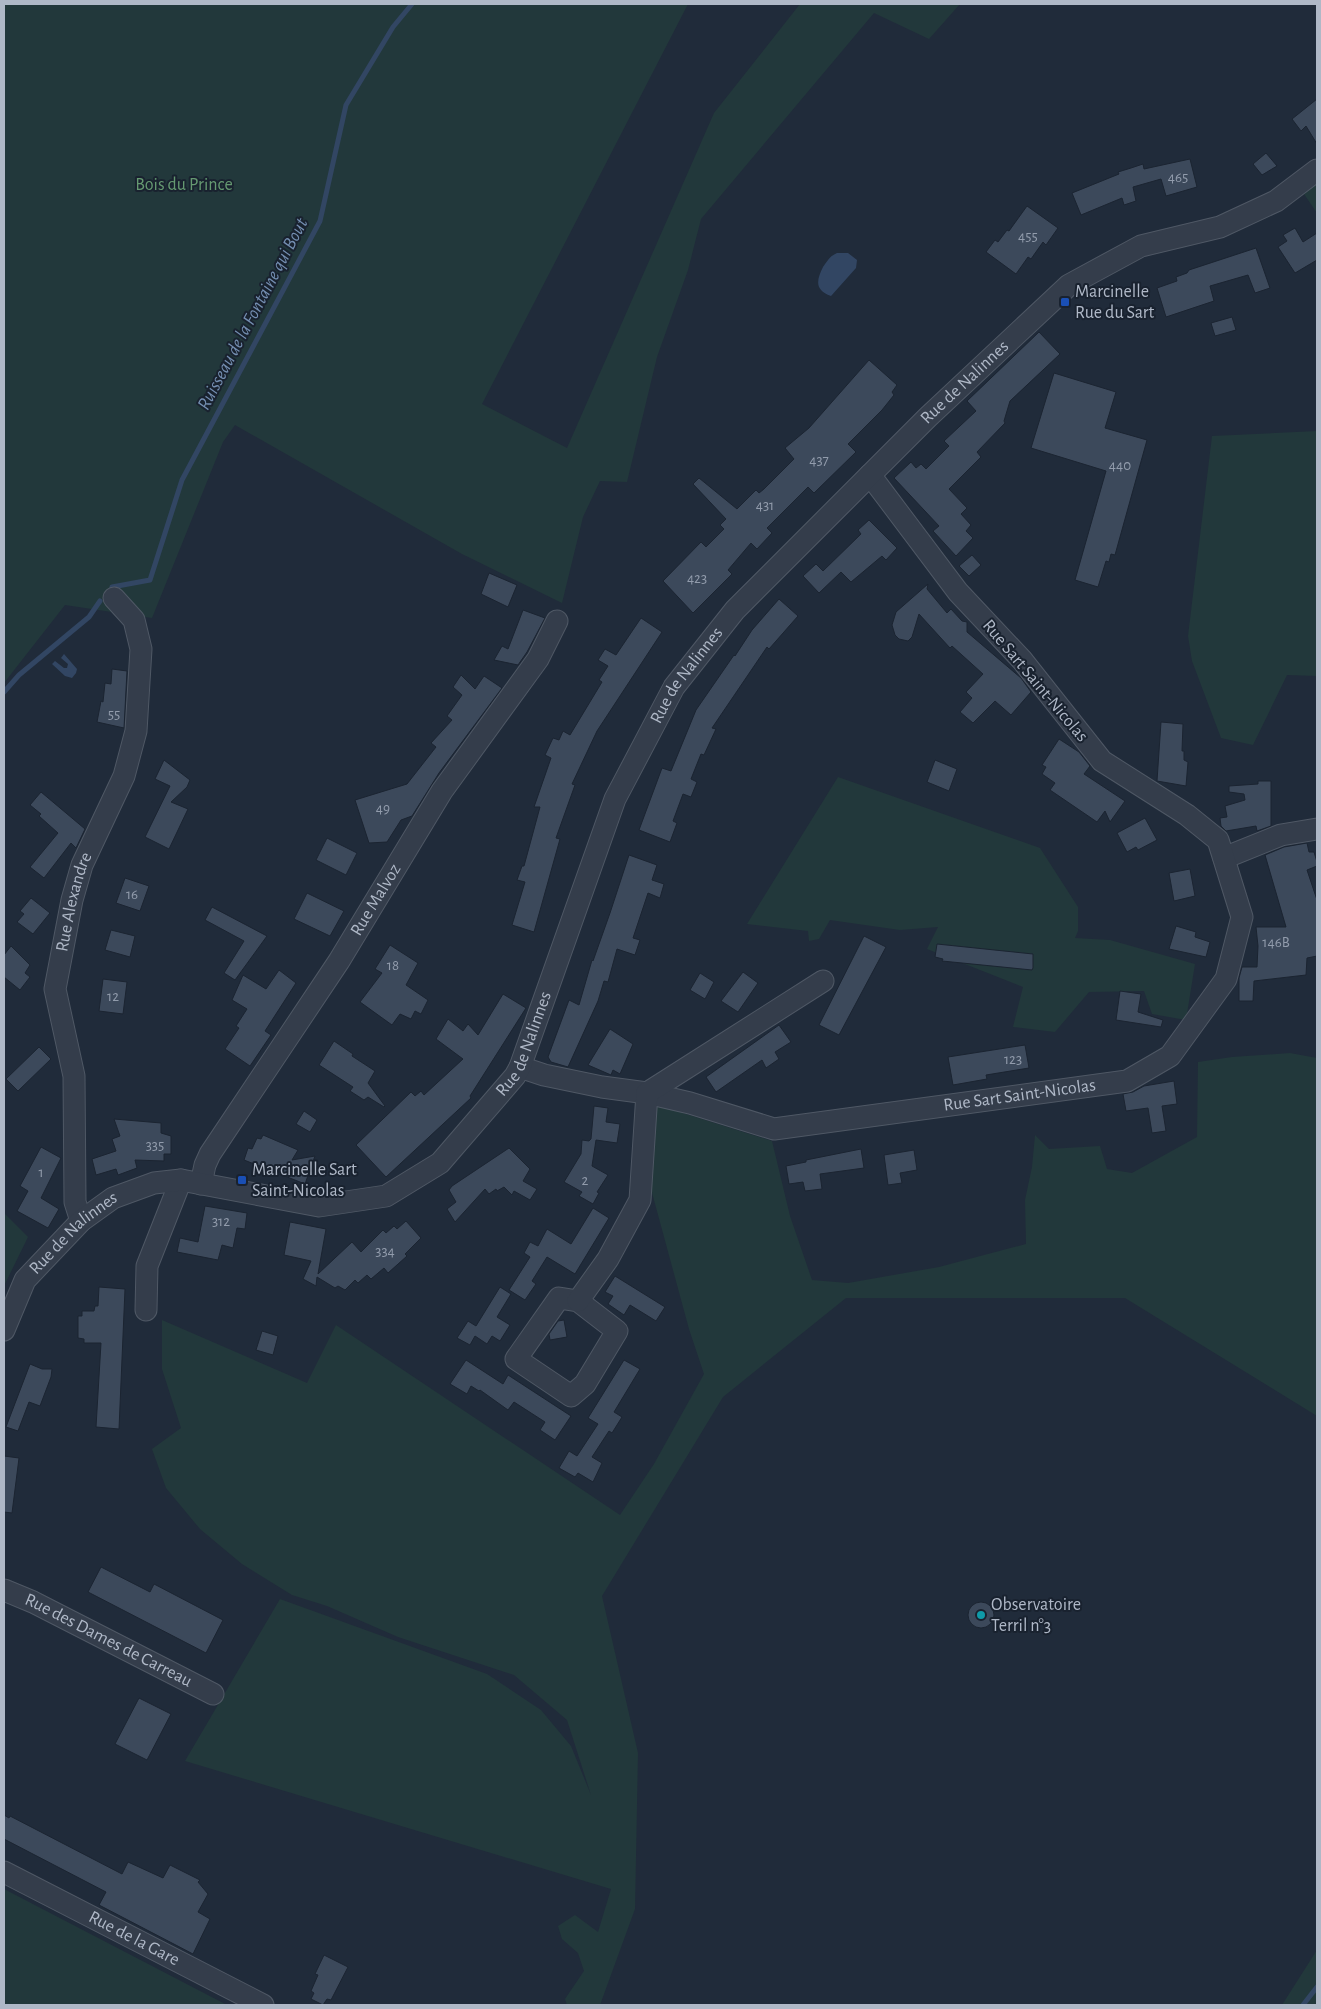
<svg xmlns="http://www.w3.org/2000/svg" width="1321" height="2009" font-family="'Alegreya Sans',sans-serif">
<rect width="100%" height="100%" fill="#202b3a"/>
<path fill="#22383b" d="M 4,4 L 688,4 L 482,404 L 567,448 L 714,113 L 800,4 L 960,4 L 929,39 L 874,13 L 701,219 L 688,270 L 657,357 L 627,482 L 600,481 L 583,517 L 562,603 L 462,554 L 235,425 L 223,442 L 152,618 L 65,605 L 4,683 Z
M 1317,184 L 1317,213 L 1304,194 Z
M 1317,431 L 1317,676 L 1287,675 L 1253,745 L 1221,738 L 1192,661 L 1188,636 L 1212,436 Z
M 838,777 L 1040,848 L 1078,907 L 1078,931 L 1075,938 L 1110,940 L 1195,964 L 1186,1020 L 1152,1014 L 1144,991 L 1089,992 L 1055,1032 L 1013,1027 L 1023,987 L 927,949 L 938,927 L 900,930 L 830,920 L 819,939 L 809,941 L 808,931 L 747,924 Z
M 1290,1053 L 1317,1058 L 1317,1416 L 1125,1298 L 846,1298 L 723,1397 L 602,1596 L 638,1753 L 635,1909 L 600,2005 L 567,2005 L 565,1999 L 584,1971 L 578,1953 L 562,1939 L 558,1926 L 575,1915 L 598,1932 L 611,1889 L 185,1761 L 280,1599 L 487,1674 L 541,1710 L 571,1746 L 591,1795 L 567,1720 L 514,1675 L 398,1637 L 327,1606 L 292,1595 L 242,1564 L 200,1529 L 166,1488 L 152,1449 L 181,1428 L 162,1369 L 162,1320 L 307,1383 L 336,1325 L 620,1515 L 654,1464 L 704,1374 L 689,1329 L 651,1189 L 651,1103 L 772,1141 L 790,1216 L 812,1280 L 848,1283 L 939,1267 L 1026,1244 L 1025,1200 L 1032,1167 L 1035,1135 L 1049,1149 L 1100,1146 L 1107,1169 L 1132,1173 L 1197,1137 L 1198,1062 L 1232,1057 Z
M 4,1213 L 28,1237 L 4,1286 Z
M 4,1889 L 227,2005 L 4,2005 Z
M 1317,1950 L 1317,2005 L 1282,2005 Z"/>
<path fill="#324663" d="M 837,253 L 848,253 L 857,260 L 856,268 L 831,296 C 815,290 816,281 823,267 C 828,260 830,256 837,253 Z
M 64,654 L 77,669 L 76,673 L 72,678 L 65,676 L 52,664 L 55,661 L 64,668 L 67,668 L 68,664 L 61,658 Z"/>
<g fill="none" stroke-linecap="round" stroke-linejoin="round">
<path stroke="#324663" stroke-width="5" d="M 112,587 L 150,580 L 182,480 L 320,221 L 346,105 L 393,27 L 412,4
M 4,692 L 19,675 L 89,617 L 100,601
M 1303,2005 L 1317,1987"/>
</g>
<path fill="#3c495b" stroke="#1b2431" d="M 1317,99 L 1317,144 L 1306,126 L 1301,131 L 1292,119 Z
M 1266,153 L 1277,166 L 1262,175 L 1253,164 Z
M 1190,159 L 1197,187 L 1166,196 L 1161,179 L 1133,187 L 1136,201 L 1124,205 L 1122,198 L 1081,215 L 1072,193 L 1119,174 L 1118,172 L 1131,168 L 1143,164 L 1144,169 Z
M 1027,206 L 1058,228 L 1046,245 L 1043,242 L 1031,259 L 1028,257 L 1016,274 L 986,252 L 995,240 L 998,242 L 1007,230 L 1009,231 Z
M 1295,228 L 1303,242 L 1317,233 L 1317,260 L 1295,273 L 1278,247 L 1287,241 L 1283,235 Z
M 1256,248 L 1270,288 L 1255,293 L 1248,275 L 1210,286 L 1214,301 L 1166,317 L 1157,288 L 1177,281 L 1176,277 L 1187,273 L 1189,270 Z
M 1232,317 L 1236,330 L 1215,336 L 1211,323 Z
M 1039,332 L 1060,354 L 1010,401 L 1004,421 L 1005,423 L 977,452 L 981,457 L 949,489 L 967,508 L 961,514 L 971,525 L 966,531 L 973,538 L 956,556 L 933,531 L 939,526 L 894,478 L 911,462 L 916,468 L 921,464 L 926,469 L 949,446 L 944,441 L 976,411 L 967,401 Z
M 869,360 L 897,385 L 892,392 L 894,395 L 882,410 L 848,444 L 856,452 L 814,493 L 808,487 L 767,528 L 772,533 L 757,549 L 751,543 L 728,570 L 732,574 L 693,613 L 663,581 L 701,542 L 706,547 L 724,529 L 720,525 L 726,519 L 693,484 L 699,478 L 737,509 L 756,490 L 759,493 L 764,489 L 794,459 L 785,448 L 809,428 Z
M 1054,373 L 1116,392 L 1105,428 L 1147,440 L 1115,555 L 1111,554 L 1109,562 L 1106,561 L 1098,587 L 1075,580 L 1106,471 L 1031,448 Z
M 869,520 L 897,548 L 886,560 L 882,556 L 851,582 L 841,572 L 819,593 L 803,576 L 816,564 L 823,571 L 861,534 L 858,530 Z
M 972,555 L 981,565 L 969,576 L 959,566 Z
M 489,573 L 517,585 L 508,607 L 481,594 Z
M 928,584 L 927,589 L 947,613 L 951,609 L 962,621 L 967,622 L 967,632 L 1021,678 L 1031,692 L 1011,715 L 995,701 L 973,723 L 960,712 L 972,698 L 966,692 L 983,674 L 952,646 L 950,648 L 919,614 L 912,637 L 908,641 L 899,639 L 895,635 L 892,625 L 896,612 Z
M 779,599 L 798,616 L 769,649 L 767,647 L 712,728 L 716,729 L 704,755 L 701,754 L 691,779 L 697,782 L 691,797 L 683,794 L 673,821 L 677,823 L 670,842 L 639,830 L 662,768 L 671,771 L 696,710 L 734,655 L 735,656 L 752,630 Z
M 523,610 L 545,618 L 527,652 L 518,665 L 494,660 L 502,646 L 508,649 Z
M 641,618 L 662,632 L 597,731 L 572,784 L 575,785 L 556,838 L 560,839 L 534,932 L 512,925 L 525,882 L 517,880 L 522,866 L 524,866 L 540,807 L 534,807 L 551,758 L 545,755 L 553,738 L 559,740 L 563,731 L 570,735 L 602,682 L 599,680 L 608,666 L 598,660 L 605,649 L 616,655 Z
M 112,669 L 127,671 L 124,728 L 97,722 L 101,701 L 103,702 L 105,683 L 111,684 Z
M 461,675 L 475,689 L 484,676 L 502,688 L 439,773 L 412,816 L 401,820 L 387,842 L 369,843 L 355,800 L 407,784 L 436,747 L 431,743 L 452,720 L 447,716 L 462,695 L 453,687 Z
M 1161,722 L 1183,724 L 1182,751 L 1184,751 L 1184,760 L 1188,762 L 1186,786 L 1157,781 Z
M 1059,739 L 1079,752 L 1090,766 L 1084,774 L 1125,801 L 1110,822 L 1105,811 L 1097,822 L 1050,790 L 1055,783 L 1042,774 L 1046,767 L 1042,765 Z
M 164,760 L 190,780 L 187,787 L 171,802 L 188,809 L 169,849 L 145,837 L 170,786 L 155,779 Z
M 935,760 L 957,769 L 949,791 L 927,782 Z
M 1258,781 L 1271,781 L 1271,826 L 1257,831 L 1256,826 L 1226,831 L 1221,826 L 1220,818 L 1227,817 L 1225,806 L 1245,800 L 1244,794 L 1229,792 L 1229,786 L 1258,784 Z
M 41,792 L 85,829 L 76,848 L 71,843 L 44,878 L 30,867 L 58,833 L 39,816 L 41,814 L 30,805 Z
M 1145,818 L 1157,840 L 1138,850 L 1136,847 L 1127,852 L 1117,833 Z
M 327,838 L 357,853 L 346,875 L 316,860 Z
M 1307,843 L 1309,852 L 1314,852 L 1317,862 L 1317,866 L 1307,870 L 1317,900 L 1317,956 L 1307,958 L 1306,975 L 1254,981 L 1253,1001 L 1239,1001 L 1239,978 L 1242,967 L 1257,967 L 1258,946 L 1256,927 L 1286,927 L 1265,855 L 1284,847 Z
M 629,855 L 657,865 L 652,880 L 664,884 L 660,898 L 648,893 L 633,938 L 640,940 L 635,955 L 617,949 L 608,982 L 604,981 L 598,1001 L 568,1067 L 551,1062 L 548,1057 L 569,1000 L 579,1005 L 592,960 L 593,961 L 610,913 Z
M 1190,869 L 1195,896 L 1174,901 L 1169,873 Z
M 125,878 L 149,886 L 140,911 L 116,903 Z
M 307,893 L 344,911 L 330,936 L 294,919 Z
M 31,898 L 50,913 L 33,934 L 17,922 L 24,914 L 20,911 Z
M 212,907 L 267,936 L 235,980 L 224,973 L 244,941 L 205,920 Z
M 1176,926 L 1196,932 L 1195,937 L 1210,942 L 1206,957 L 1169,949 Z
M 111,930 L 135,936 L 130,957 L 105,950 Z
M 864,936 L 886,947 L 839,1035 L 819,1025 Z
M 937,944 L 1033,954 L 1033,968 L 1032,970 L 942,961 L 943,959 L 935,957 Z
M 390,945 L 418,963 L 406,985 L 428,1000 L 421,1014 L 415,1011 L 411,1019 L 400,1014 L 392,1025 L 360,1002 L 382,973 L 375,969 Z
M 11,946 L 30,965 L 25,973 L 30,977 L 20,990 L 4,977 L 4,955 Z
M 279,970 L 296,983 L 265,1031 L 271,1035 L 250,1066 L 225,1049 L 239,1028 L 236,1026 L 247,1009 L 232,1000 L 243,975 L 266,989 Z
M 743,972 L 758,983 L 738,1012 L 721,1001 Z
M 700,973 L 714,982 L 705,999 L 690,990 Z
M 103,979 L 127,982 L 123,1014 L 99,1011 Z
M 1120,991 L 1141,994 L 1138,1012 L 1163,1020 L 1161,1027 L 1116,1020 Z
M 503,994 L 526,1008 L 470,1096 L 471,1098 L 386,1177 L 356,1145 L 411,1092 L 415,1096 L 421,1091 L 424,1095 L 463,1059 L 436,1039 L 448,1019 L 463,1031 L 468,1024 L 478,1035 Z
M 779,1025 L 791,1042 L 775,1052 L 779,1059 L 766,1068 L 762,1060 L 716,1092 L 706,1077 Z
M 610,1029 L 633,1044 L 620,1074 L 613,1070 L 611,1075 L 588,1065 Z
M 334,1041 L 353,1054 L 352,1056 L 375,1071 L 368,1083 L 385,1106 L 384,1107 L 368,1097 L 364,1100 L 350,1091 L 353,1087 L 319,1065 Z
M 1025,1045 L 1029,1068 L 986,1075 L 987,1079 L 953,1085 L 948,1057 Z
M 39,1047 L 51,1059 L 18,1091 L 6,1079 Z
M 1174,1081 L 1177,1104 L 1162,1106 L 1166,1131 L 1152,1133 L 1148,1108 L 1126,1111 L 1123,1094 L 1133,1092 L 1144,1086 Z
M 594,1106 L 608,1108 L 606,1122 L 620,1124 L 617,1143 L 596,1140 L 592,1166 L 608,1175 L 597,1192 L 599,1193 L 593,1204 L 579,1196 L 582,1192 L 564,1182 L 581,1154 L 582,1140 L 589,1141 L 591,1139 Z
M 304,1111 L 317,1120 L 310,1132 L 296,1124 Z
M 114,1119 L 161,1123 L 161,1133 L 171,1136 L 171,1154 L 164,1154 L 164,1161 L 135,1160 L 137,1168 L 118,1175 L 116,1169 L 96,1175 L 92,1159 L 116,1151 L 112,1139 L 120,1136 Z
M 263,1135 L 298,1150 L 292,1160 L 315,1156 L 305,1184 L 244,1160 L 248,1148 L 252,1149 L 257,1138 L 261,1139 Z
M 41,1147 L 61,1158 L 41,1198 L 59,1209 L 48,1228 L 17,1211 L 28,1191 L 20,1186 Z
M 509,1148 L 530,1169 L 523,1181 L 537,1189 L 530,1200 L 514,1191 L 512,1195 L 504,1187 L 497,1191 L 496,1189 L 489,1194 L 485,1189 L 455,1222 L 447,1209 L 456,1202 L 449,1190 L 452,1186 Z
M 861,1149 L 864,1168 L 820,1174 L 822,1189 L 805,1191 L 803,1182 L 789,1184 L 786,1166 L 806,1162 L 806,1160 Z
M 914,1150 L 917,1170 L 900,1173 L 902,1183 L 888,1185 L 884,1155 Z
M 205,1206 L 247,1213 L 245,1229 L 237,1228 L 233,1248 L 222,1245 L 218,1260 L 177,1252 L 180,1238 L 198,1242 Z
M 593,1208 L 609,1218 L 575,1274 L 547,1257 L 532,1281 L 536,1284 L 525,1300 L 509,1290 L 530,1257 L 524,1253 L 530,1242 L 538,1246 L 547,1229 L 571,1244 Z
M 406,1221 L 421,1238 L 405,1254 L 407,1256 L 388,1273 L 384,1268 L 371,1279 L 367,1275 L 358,1283 L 355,1280 L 345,1290 L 338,1286 L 335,1288 L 317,1277 L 316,1286 L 303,1279 L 311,1261 L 284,1255 L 290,1222 L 326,1229 L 318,1274 L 352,1242 L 361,1252 L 383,1230 L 386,1233 L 394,1226 L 397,1229 Z
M 615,1276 L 665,1307 L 656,1321 L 630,1305 L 624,1315 L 608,1304 L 613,1296 L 605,1292 Z
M 99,1287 L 125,1289 L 119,1429 L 96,1427 L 101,1343 L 84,1343 L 84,1339 L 78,1338 L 78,1316 L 82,1316 L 82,1311 L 94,1311 L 95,1306 L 98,1306 Z
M 500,1287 L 511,1294 L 497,1317 L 510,1325 L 500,1341 L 492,1336 L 487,1344 L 475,1336 L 470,1345 L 457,1338 L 468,1321 L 476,1326 Z
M 564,1320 L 567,1337 L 550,1340 L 549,1334 L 558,1321 Z
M 262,1331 L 278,1336 L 273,1355 L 256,1350 Z
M 466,1360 L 503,1384 L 508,1375 L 571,1416 L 555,1440 L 540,1430 L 545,1422 L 514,1402 L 508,1410 L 480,1390 L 479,1391 L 471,1386 L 467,1394 L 450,1384 Z
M 624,1360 L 640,1369 L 614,1412 L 622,1417 L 612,1433 L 609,1431 L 592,1457 L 602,1463 L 593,1482 L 578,1473 L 575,1477 L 559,1468 L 569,1451 L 577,1456 L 598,1424 L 588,1418 Z
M 30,1364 L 42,1369 L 52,1369 L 51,1377 L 40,1406 L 29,1402 L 18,1431 L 6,1427 Z
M 4,1456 L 19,1458 L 12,1513 L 4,1512 Z
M 101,1567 L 150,1592 L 154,1584 L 223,1620 L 206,1653 L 88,1592 Z
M968 1615a13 13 0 1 1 26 0a13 13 0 1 1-26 0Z
M 139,1698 L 171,1714 L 147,1760 L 115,1744 Z
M 4,1815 L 9,1818 L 10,1816 L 122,1874 L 128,1862 L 163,1878 L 170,1865 L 200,1880 L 198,1882 L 208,1894 L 198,1912 L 210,1919 L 193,1954 L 99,1905 L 106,1892 L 4,1839 Z
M 324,1955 L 348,1967 L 331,2000 L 327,1999 L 323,2005 L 311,1999 L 314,1993 L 311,1991 L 318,1975 L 315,1974 Z"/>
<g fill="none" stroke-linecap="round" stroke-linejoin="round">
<g stroke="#4f5865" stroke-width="23">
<g id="minor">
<path d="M 1224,858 L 1281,835 L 1317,829"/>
<path id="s1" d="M 520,1067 L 544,1075 L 602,1087 L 647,1093 L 690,1103 L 774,1129 L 1127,1081 L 1170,1056 L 1226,979 L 1242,917 L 1218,840 L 1187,815 L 1102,761 L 1022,660 L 958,592 L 870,475"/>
<path id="s2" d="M 201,1184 L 205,1165 L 210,1154 L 339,961 L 442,791 L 538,659 L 557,621"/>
<path id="s3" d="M 81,1221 L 75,1202 L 74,1076 L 55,989 L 72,900 L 82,865 L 124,776 L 136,731 L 141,649 L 134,620 L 114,598"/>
<path d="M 559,1298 L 578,1301 L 617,1331 L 585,1384 L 571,1396 L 516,1359 Z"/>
<path d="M 578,1301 L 608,1259 L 640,1200 L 647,1093 L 823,981"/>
<path d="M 146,1310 L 147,1266 L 181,1180"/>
<path id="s4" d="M 4,1330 L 25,1280 L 81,1221 L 113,1198 L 154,1183 L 181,1180 L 319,1206 L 386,1196 L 440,1163 L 515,1076 L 520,1067 L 615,799 L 674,687 L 735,610 L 928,417 L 1069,285 L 1141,246 L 1220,227 L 1276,201 L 1317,170"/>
<path id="s5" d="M 4,1590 L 33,1602 L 213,1694"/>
<path id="s6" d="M 4,1872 L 263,2005"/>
</g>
</g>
<use href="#minor" stroke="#343d4b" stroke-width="21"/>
</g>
<g fill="#1a4fb4" stroke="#19222f" stroke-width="2">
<rect x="1060" y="297" width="10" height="10" rx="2.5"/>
<rect x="237" y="1175" width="10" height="10" rx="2.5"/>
</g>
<circle fill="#0f9aa8" stroke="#19222f" stroke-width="2" cx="981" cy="1615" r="5"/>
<g text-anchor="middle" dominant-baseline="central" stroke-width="4" stroke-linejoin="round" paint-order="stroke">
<g font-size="15" fill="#929cac">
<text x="1178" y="177">465</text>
<text x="1028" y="236">455</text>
<text x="819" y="460">437</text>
<text x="1120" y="465">440</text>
<text x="765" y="505">431</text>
<text x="697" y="578">423</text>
<text x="114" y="714">55</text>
<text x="383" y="808">49</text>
<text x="132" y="894">16</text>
<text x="1276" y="942">146B</text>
<text x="393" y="965">18</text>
<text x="113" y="996">12</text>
<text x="1013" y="1059">123</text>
<text x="155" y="1145">335</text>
<text x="41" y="1172">1</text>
<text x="585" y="1180">2</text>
<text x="221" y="1221">312</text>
<text x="385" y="1251">334</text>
</g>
<g font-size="18" fill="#659971" stroke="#19222f">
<text x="184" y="185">Bois du Prince</text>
</g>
<g font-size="18" fill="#afb8c7" stroke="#19222f" text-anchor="start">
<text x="1075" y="292">Marcinelle<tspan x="1075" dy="21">Rue du Sart</tspan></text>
<text x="252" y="1170">Marcinelle Sart<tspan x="252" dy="21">Saint-Nicolas</tspan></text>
<text x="991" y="1605">Observatoire<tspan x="991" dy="21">Terril n°3</tspan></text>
</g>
<g font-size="18" fill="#afb8c7" stroke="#19222f">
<text stroke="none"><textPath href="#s4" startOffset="1475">Rue de Nalinnes</textPath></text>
<text stroke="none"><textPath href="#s4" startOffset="1070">Rue de Nalinnes</textPath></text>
<text transform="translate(1035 681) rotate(50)">Rue Sart Saint-Nicolas</text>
<text stroke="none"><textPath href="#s2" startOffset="335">Rue Malvoz</textPath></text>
<text stroke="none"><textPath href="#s3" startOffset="324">Rue Alexandre</textPath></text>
<text stroke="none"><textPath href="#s4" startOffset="665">Rue de Nalinnes</textPath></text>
<text stroke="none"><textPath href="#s1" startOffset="510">Rue Sart Saint-Nicolas</textPath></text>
<text stroke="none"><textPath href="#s4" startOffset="122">Rue de Nalinnes</textPath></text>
<text stroke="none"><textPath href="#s5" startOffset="116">Rue des Dames de Carreau</textPath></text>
<text stroke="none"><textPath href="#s6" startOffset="146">Rue de la Gare</textPath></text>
</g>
<g font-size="19" font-style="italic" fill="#748eb1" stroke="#19222f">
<text transform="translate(253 314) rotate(-62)">Ruisseau de la Fontaine qui Bout</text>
</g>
</g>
<rect width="1321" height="2009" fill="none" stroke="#afb8c7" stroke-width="10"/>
</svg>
